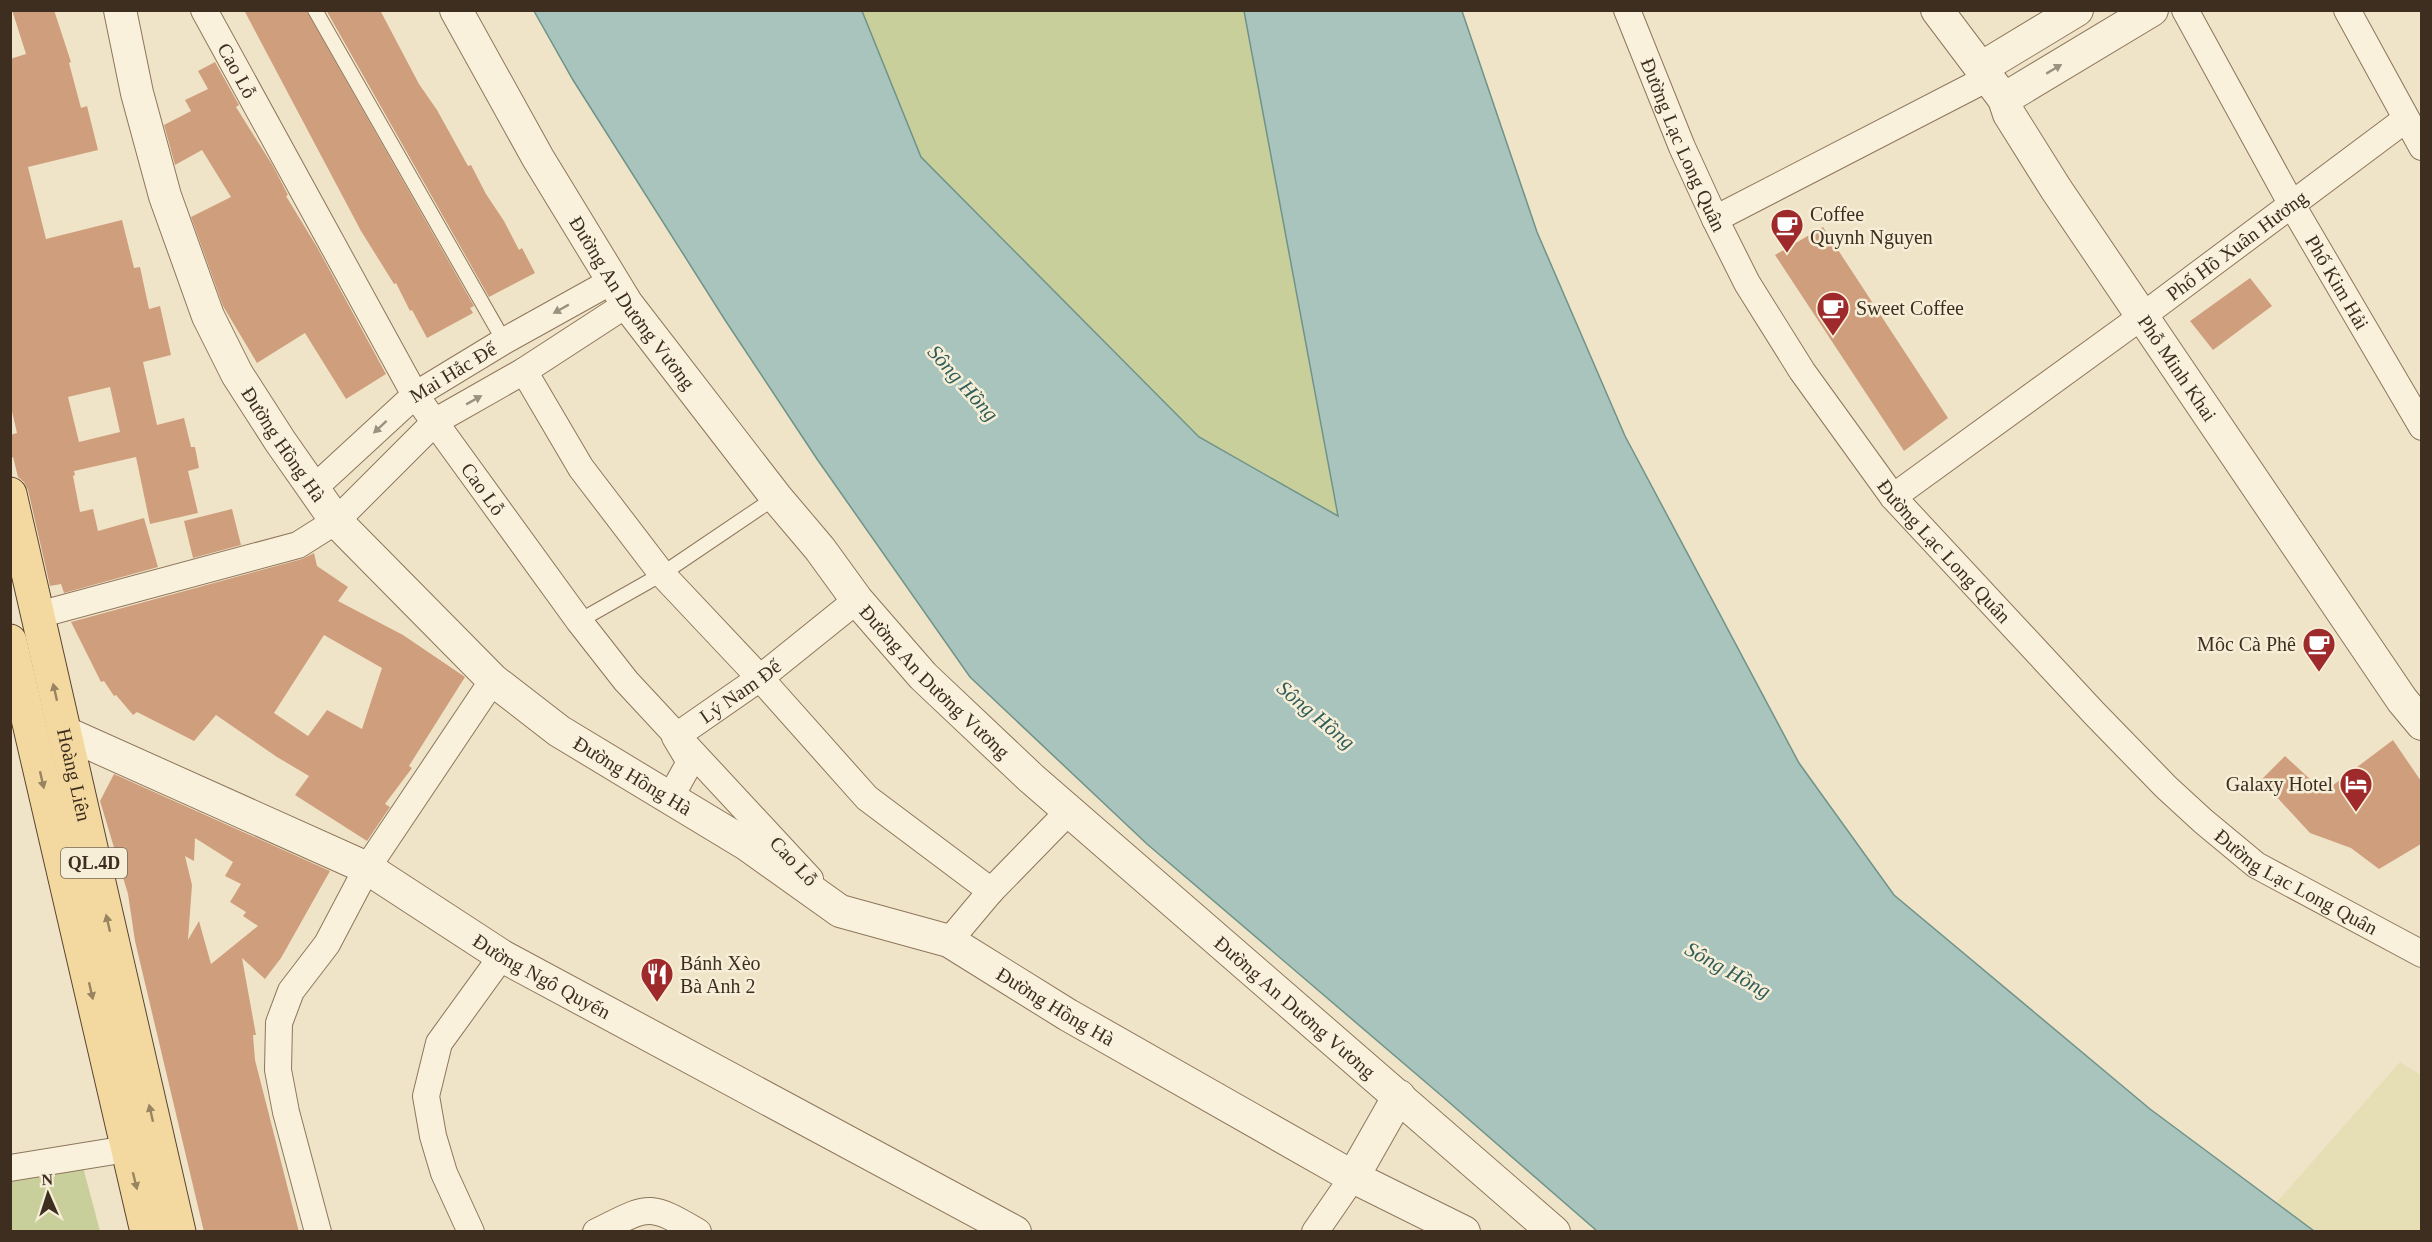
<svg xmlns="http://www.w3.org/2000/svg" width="2432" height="1242" font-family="'Times New Roman',serif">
<rect width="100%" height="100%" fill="#f0e4c8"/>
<path fill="#e6deb5" d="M 2400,1062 L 2421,1075 L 2421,1231 L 2314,1231 L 2276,1203 Z"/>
<path fill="#c9cf9b" d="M 862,11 L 1244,11 L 1338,517 L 1199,437 L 921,157 Z
M 83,1167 L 100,1231 L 11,1232 L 11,1182 Z"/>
<path fill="#a9c4bc" stroke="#6f938a" stroke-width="1.5" d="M 534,11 L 862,11 L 921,157 L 1199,437 L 1338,516 L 1244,11 L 1462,11 L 1537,232 L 1625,436 L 1799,763 L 1894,895 L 2150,1109 L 2314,1231 L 1597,1231 L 1443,1097 L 1147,844 L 970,677 L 817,459 L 725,320 L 573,80 Z"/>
<path fill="#cf9f7d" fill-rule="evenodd" d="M 12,10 L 54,10 L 71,62 L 69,63 L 81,108 L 87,106 L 98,150 L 28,167 L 46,239 L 122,220 L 134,268 L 140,267 L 149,309 L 160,306 L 171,355 L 143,362 L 157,425 L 184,418 L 191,447 L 195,447 L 199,468 L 188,471 L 198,513 L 150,524 L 136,457 L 74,471 L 75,475 L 73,476 L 80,512 L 93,509 L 98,531 L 144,518 L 158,567 L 64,593 L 61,584 L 50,586 L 28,490 L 24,482 L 18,477 L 13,457 L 10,458 L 10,435 L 17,433 L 10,403 L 10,59 L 26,54 ZM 110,387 L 120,432 L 79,442 L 68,397 Z
M 244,10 L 306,10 L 474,306 L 470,308 L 473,313 L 427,338 L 412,310 L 410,311 L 396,283 L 394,284 L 361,231 Z
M 326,10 L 380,10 L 419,84 L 437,110 L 468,166 L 471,165 L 486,194 L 504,221 L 519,250 L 522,248 L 535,273 L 489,297 Z
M 215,62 L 239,105 L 236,107 L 273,166 L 288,195 L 286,196 L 317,247 L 386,374 L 346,399 L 305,333 L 257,363 L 223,306 L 191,217 L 231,197 L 202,150 L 175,165 L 164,125 L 191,111 L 185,100 L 208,89 L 198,71 Z
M 1823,227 L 1948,418 L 1904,451 L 1775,255 Z
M 2250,278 L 2272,306 L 2213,350 L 2190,321 Z
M 232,509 L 241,545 L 193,558 L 184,521 Z
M 314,553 L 317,566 L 348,587 L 338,601 L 403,635 L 465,677 L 409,766 L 412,768 L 385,804 L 390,807 L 367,841 L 295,795 L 309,776 L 277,757 L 216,715 L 194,741 L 137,712 L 133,715 L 116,695 L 114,696 L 104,681 L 101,682 L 71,622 L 302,559 ZM 324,635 L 382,668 L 362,729 L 327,710 L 308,736 L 274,713 Z
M 2393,740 L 2421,781 L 2421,844 L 2379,869 L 2351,848 L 2310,833 L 2261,780 L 2285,756 L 2324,792 Z
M 114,774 L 330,871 L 281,958 L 265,979 L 242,958 L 256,1035 L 253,1035 L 255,1060 L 299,1232 L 204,1232 L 135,941 L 128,894 L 100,801 ZM 195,838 L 233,862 L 225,876 L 241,884 L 230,902 L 246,912 L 243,916 L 258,926 L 211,964 L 199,921 L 188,940 L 192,885 L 185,856 L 194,861 Z"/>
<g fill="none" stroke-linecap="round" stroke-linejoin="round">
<g stroke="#8d765c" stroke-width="16">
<path id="service" d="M 315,10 L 504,341
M 579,621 L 662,574 L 776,497"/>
</g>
<g stroke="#8d765c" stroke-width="28">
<g id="minor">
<path id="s1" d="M 204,10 L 415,395 L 579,621 L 626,681 L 810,879"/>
<path id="s2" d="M 1627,10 L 1682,147 L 1715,219 L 1747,283 L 1802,371 L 1893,497 L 2094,713 L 2166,787 L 2203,821 L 2256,865 L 2422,954"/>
<path id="s3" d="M 2185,10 L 2292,205 L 2422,427"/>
<path d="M 2347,10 L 2422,147"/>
<path d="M 1715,219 L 1988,78"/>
<path d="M 524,371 L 581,468 L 662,574 L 760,678 L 867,798 L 991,891"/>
<path id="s4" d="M 313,489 L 415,395 L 504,341 L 612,281"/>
<path id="s5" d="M 1893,497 L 2141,317 L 2406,119"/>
<path d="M 38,615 L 298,545 L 336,521 L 436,421 L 524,371 L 627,304"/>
<path id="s6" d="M 670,798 L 690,762 L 675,737 L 760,678 L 857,600"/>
<path d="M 949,941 L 991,891 L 1070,810"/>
<path d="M 10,1168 L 127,1149"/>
<path d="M 318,1232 L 286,1112 L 278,1070 L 279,1023 L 291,991 L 327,944 L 367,868 L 493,680"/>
<path d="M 471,1232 L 444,1173 L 433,1136 L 426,1096 L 439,1043 L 502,956"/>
<path d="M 596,1232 C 648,1207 646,1201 698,1232"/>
<path d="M 1315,1232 L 1353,1177"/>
</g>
</g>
<g stroke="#8d765c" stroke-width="34">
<g id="tertiary">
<path id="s7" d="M 120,10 L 137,93 L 165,196 L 208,316 L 237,374 L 280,441 L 336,521 L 493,680 L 559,731 L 746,844 L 840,911 L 949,941 L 1068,1015 L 1353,1177 L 1464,1232"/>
<path id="s8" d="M 456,10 L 538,158 L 627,304 L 776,497 L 820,549 L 857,600 L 923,676 L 1031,778 L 1554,1232"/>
<path id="s9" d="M 1937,10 L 2004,99 L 2009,114 L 2056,189 L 2402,700 L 2422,724"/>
<path d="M 1981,68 L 2077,10"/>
<path d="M 2004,99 L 2152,10"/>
<path id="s10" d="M 64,732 L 367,868 L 502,956 L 1015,1232"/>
<path d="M 1353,1177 L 1399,1096"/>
</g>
</g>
<g stroke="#5b4430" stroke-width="35">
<g id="primary">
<path id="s11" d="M 10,494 L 179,1232"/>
<path d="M 10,641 L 147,1232"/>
</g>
</g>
<use href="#service" stroke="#faf1dc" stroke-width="14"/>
<use href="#minor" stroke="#faf1dc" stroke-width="26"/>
<use href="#tertiary" stroke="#faf1dc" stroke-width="32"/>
<use href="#primary" stroke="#f3d9a0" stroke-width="33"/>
</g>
<defs><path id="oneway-solid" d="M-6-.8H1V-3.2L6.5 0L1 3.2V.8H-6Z" transform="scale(1.5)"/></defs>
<g fill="#9c907e">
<use href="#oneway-solid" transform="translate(2054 69) rotate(-31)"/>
<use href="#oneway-solid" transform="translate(561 309) rotate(151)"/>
<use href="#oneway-solid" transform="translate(474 400) rotate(-29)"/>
<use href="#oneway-solid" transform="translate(380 427) rotate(137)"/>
</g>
<g fill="#988460">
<use href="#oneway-solid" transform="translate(55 692) rotate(-103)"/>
<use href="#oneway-solid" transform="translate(42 780) rotate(77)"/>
<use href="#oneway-solid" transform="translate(108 923) rotate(-103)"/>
<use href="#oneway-solid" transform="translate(91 991) rotate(77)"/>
<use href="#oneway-solid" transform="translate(151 1113) rotate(-103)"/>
<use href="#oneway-solid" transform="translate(135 1181) rotate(76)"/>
</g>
<defs>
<g id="cafe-pin" transform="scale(1.725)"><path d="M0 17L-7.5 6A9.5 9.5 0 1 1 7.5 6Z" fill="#9e2a2b" stroke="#f7eed8"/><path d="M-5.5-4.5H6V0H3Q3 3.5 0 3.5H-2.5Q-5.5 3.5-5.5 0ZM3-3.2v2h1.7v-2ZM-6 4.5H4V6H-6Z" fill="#fff"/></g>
<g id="hotel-pin" transform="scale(1.725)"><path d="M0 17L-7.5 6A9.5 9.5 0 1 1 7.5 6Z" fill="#9e2a2b" stroke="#f7eed8"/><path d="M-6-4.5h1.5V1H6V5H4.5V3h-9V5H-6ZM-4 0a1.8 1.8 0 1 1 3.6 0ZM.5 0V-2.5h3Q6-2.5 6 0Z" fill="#fff"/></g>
<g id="restaurant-pin" transform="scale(1.725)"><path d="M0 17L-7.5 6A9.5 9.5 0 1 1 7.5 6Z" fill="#9e2a2b" stroke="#f7eed8"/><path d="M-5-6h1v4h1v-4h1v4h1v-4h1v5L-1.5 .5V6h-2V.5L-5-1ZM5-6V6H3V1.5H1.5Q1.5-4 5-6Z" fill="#fff"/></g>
</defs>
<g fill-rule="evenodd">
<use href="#cafe-pin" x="1787" y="225"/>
<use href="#cafe-pin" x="1833" y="308"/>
<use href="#cafe-pin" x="2319" y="644"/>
<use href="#hotel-pin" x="2356" y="784"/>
<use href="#restaurant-pin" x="657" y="974"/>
</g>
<g text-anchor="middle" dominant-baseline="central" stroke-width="5" stroke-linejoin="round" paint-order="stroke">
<rect fill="#f7eed8" stroke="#756857" stroke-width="1.5" x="61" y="848" width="66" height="30" rx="4.5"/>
<g font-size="18" font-weight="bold" fill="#3d2e20">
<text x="94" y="863">QL.4D</text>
</g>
<g font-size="20" fill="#3d2e20" stroke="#f7eed8">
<text stroke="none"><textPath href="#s1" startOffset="69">Cao Lỗ</textPath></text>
<text stroke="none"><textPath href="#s2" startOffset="146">Đường Lạc Long Quân</textPath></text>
<text stroke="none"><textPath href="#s5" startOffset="426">Phố Hồ Xuân Hương</textPath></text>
<text stroke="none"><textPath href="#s3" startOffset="312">Phố Kim Hải</textPath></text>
<text stroke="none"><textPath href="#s8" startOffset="342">Đường An Dương Vương</textPath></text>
<text stroke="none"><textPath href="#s9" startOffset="432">Phỗ Minh Khai</textPath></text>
<text stroke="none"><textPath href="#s4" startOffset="183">Mai Hắc Đế</textPath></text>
<text stroke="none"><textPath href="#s7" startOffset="468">Đường Hồng Hà</textPath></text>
<text stroke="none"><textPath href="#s1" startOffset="555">Cao Lỗ</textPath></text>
<text stroke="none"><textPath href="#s2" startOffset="632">Đường Lạc Long Quân</textPath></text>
<text stroke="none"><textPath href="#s8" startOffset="828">Đường An Dương Vương</textPath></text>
<text stroke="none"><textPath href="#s6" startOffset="150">Lý Nam Đế</textPath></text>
<text stroke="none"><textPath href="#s11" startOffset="288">Hoàng Liên</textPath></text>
<text stroke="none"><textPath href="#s7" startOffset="954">Đường Hồng Hà</textPath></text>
<text transform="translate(794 861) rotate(47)">Cao Lỗ</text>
<text stroke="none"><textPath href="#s2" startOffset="1118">Đường Lạc Long Quân</textPath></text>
<text stroke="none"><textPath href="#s10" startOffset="538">Đường Ngô Quyến</textPath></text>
<text stroke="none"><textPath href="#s7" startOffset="1440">Đường Hồng Hà</textPath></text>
<text stroke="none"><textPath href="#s8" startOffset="1314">Đường An Dương Vương</textPath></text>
</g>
<g font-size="20" fill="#3d2e20" stroke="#f7eed8" text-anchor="start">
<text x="1810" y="214">Coffee<tspan x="1810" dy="23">Quynh Nguyen</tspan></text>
<text x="1856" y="308">Sweet Coffee</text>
<text x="2296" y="644" text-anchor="end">Môc Cà Phê</text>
<text x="2333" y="784" text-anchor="end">Galaxy Hotel</text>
<text x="680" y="963">Bánh Xèo<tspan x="680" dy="23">Bà Anh 2</tspan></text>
</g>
<g font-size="21" font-style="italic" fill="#2f5d5a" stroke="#f7eed8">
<text transform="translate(963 383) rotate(48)">Sông Hồng</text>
<text transform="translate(1316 715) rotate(40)">Sông Hồng</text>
<text transform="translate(1728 970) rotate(29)">Sông Hồng</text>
</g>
</g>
<rect width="2432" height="1242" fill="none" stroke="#3d2e20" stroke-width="24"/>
<g transform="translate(48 1194) rotate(357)" stroke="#f7eed8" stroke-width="4.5" paint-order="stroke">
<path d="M0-4.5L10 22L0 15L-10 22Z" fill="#3d2e20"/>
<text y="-9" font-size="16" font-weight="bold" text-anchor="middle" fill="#3d2e20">N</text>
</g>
</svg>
